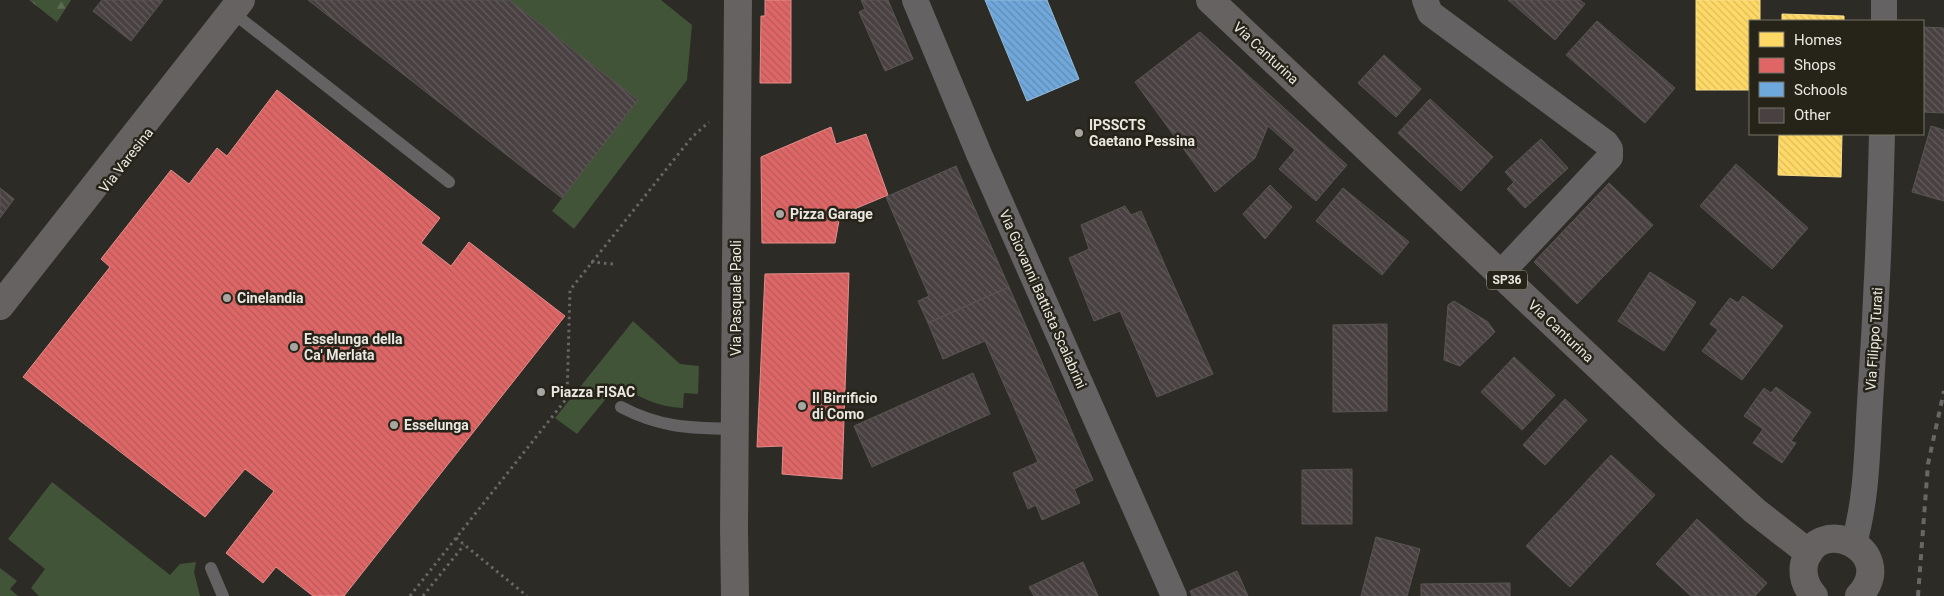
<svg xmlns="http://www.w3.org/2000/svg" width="1944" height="596" font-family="Roboto,sans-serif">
<defs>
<pattern id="forest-firs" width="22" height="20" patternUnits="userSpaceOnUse" patternTransform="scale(1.25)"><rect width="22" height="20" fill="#415437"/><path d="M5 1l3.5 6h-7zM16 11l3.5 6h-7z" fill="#5d6d54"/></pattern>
<pattern id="homes-back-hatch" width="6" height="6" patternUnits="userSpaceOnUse" patternTransform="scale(1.25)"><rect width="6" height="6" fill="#ffd966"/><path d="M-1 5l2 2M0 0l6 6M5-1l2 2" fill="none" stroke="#dabc5f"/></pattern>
<pattern id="shops-back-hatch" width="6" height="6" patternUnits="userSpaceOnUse" patternTransform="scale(1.25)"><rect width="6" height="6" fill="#e06666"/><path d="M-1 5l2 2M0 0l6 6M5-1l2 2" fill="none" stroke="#b25c5c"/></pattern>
<pattern id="schools-back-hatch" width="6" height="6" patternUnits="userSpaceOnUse" patternTransform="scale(1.25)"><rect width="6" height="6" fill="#6fa8dc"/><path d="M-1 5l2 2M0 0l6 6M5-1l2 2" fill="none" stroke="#638bae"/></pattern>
<pattern id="building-back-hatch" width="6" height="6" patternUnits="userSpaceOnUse" patternTransform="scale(1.25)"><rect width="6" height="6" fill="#494141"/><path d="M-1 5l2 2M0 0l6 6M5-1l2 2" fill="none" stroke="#635c5c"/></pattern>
</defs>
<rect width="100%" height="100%" fill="#2c2b26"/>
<path fill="#415437" d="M 509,0 L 661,0 L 692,25 L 687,80 L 574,229 L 552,211 L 638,100 Z
M 633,321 L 680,364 L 699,366 L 698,394 L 684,393 L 683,408 C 658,407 638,397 618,384 L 577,434 L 555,418 Z
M 52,482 L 170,575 L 180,564 L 196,562 L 194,572 L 200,596 L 39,596 L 31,588 L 45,569 L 8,539 Z
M 0,568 L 17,581 L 10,589 L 18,596 L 0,596 Z"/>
<path fill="url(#forest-firs)" d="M 29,0 L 71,0 L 57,22 Z"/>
<path fill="url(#homes-back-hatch)" stroke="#f9de8b" d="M 1696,0 L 1760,0 L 1760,21 L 1750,21 L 1750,90 L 1696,90 Z
M 1782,14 L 1844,16 L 1844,21 L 1782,21 Z
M 1779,134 L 1842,134 L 1841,177 L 1778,175 Z"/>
<path fill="url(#shops-back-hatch)" stroke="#e38d8b" d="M 765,0 L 791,0 L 791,83 L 760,83 L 761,16 L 765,16 Z
M 277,90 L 440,218 L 421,243 L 451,266 L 469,242 L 565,316 L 344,596 L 313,596 L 276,567 L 263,583 L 226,553 L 274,491 L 245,469 L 205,517 L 23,377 L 110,267 L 101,259 L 171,170 L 189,184 L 217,148 L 227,156 Z
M 831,127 L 836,144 L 866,134 L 888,195 L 840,215 L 835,243 L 762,243 L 761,157 Z
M 849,273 L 842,479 L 782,474 L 783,446 L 757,447 L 765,274 Z"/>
<path fill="url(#schools-back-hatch)" stroke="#94bbde" d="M 985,0 L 1047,0 L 1079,79 L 1027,101 Z"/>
<path fill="url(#building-back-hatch)" stroke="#595554" d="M 102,0 L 163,0 L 131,41 L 93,11 Z
M 308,0 L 509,0 L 638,100 L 562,198 Z
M 861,0 L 888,0 L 913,59 L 885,71 L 859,12 L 865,9 Z
M 1508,0 L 1580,0 L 1585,4 L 1555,40 Z
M 1597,21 L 1675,88 L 1645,123 L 1566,55 Z
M 1923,27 L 1944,28 L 1944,113 L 1923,112 Z
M 1200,32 L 1347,165 L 1316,201 L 1279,169 L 1295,150 L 1268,126 L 1255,158 L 1215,192 L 1135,82 Z
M 1384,55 L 1421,89 L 1396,117 L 1358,83 Z
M 1430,99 L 1493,157 L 1461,191 L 1398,133 Z
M 1931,126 L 1944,130 L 1944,201 L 1912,192 Z
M 1541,139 L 1568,168 L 1525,208 L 1507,189 L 1514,182 L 1505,172 Z
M 1736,164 L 1808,228 L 1772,269 L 1700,206 Z
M 956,166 L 1009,287 L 928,323 L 918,301 L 929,296 L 886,197 Z
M 1609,183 L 1653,225 L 1577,304 L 1534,262 Z
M 1270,185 L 1292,207 L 1265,239 L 1243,214 Z
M 0,188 L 14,199 L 0,218 Z
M 1343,188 L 1409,242 L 1382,275 L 1316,221 Z
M 1125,206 L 1131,215 L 1141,211 L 1213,374 L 1157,397 L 1120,311 L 1094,321 L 1069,258 L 1089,249 L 1081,225 Z
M 1650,272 L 1696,302 L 1664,351 L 1618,321 Z
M 1009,287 L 1093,480 L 1074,489 L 1080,503 L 1042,520 L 1036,505 L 1028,509 L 1013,473 L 1038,462 L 985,341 L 943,359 L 928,323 Z
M 1743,296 L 1783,326 L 1742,380 L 1702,351 L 1718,330 L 1710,324 L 1730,298 L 1738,303 Z
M 1454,301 L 1488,322 L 1495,332 L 1460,366 L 1444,360 L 1448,305 Z
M 1387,324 L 1387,411 L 1333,412 L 1333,325 Z
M 1514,357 L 1555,395 L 1522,430 L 1481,392 Z
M 973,373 L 990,414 L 872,467 L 854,426 Z
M 1776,387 L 1811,412 L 1791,441 L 1796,443 L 1782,463 L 1753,443 L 1763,429 L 1744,416 L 1764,388 L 1771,393 Z
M 1565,399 L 1587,420 L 1545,465 L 1523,445 Z
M 1611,455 L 1655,495 L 1570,587 L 1526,546 Z
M 1352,469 L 1352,524 L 1302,524 L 1302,470 Z
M 1697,519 L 1767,583 L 1755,596 L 1691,596 L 1656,564 Z
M 1376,537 L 1420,549 L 1407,596 L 1361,596 Z
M 1083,562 L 1098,596 L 1034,596 L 1029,587 Z
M 1237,571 L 1248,596 L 1192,596 L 1190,591 Z
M 1510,583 L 1510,596 L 1421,596 L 1421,584 Z"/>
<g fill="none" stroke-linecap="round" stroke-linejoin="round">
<path stroke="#686765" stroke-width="3" stroke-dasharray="2.5 4" stroke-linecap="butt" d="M 591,262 L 613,264
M 456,538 L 527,596
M 410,596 L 567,398 L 570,290 L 692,137 L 709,122
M 423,596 L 464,545"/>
<path stroke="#646262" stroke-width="12" d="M 232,12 L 449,182
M 621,407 C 661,428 690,428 735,429
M 211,568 L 223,596"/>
<path stroke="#646262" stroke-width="26" d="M 915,0 L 979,154 L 1174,596
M 1425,0 L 1430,13 L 1606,143 L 1610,149 L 1610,157 L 1500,274
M 1884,21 L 1884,0
M 1854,543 C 1867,498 1867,450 1870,403 C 1876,314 1880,224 1882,134"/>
<path stroke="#656261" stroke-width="28" d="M 1210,0 L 1670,434 L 1755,511 L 1809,553
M 0,306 L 241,0
M 735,596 L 734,529 L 738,0
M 1814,596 C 1806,587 1802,576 1804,564 C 1817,511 1900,551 1859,596"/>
<path stroke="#686765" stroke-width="4" stroke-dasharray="6 6" stroke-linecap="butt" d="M 1918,596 L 1928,464 L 1944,391"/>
</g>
<g fill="#a8a6a0" stroke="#262319" stroke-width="2">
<circle cx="1079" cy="133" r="5"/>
<circle cx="780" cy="214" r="5"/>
<circle cx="227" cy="298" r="5"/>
<circle cx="294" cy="347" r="5"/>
<circle cx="541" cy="392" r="5"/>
<circle cx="802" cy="406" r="5"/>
<circle cx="394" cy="425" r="5"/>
</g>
<g text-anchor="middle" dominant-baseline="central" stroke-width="5" stroke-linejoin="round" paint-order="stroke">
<rect fill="#262319" stroke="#afada5" stroke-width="1" x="1487" y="270.5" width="40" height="19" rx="4"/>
<g font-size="12" font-weight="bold" fill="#eae8e1">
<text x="1507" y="280">SP36</text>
</g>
<g font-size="14" fill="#eae8e1" stroke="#262319">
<text transform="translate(1266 53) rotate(43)">Via Canturina</text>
<text transform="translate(126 160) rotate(-52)">Via Varesina</text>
<text transform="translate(736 298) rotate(-90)">Via Pasquale Paoli</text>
<text transform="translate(1043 299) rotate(66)">Via Giovanni Battista Scalabrini</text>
<text transform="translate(1561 331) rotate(43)">Via Canturina</text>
<text transform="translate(1874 339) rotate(-86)">Via Filippo Turati</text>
</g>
<g font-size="14" font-weight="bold" fill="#eae8e1" stroke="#262319" text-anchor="start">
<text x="1089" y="125">IPSSCTS<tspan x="1089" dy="16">Gaetano Pessina</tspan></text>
<text x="790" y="214">Pizza Garage</text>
<text x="237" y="298">Cinelandia</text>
<text x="304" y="339">Esselunga della<tspan x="304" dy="16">Ca' Merlata</tspan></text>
<text x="551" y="392">Piazza FISAC</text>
<text x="812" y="398">Il Birrificio<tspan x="812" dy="16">di Como</tspan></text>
<text x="404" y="425">Esselunga</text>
</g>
</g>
<rect x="1749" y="20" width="175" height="115" fill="#262319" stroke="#747269"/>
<rect x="1759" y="32" width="25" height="15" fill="#ffd966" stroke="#747269"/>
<text x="1794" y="45" font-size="15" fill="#eae8e1">Homes</text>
<rect x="1759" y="58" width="25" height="15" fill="#e06666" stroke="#747269"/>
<text x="1794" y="70" font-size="15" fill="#eae8e1">Shops</text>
<rect x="1759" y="82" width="25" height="15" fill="#6fa8dc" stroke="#747269"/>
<text x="1794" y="95" font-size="15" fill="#eae8e1">Schools</text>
<rect x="1759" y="108" width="25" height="15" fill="#494141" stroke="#747269"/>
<text x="1794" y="120" font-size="15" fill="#eae8e1">Other</text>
</svg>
